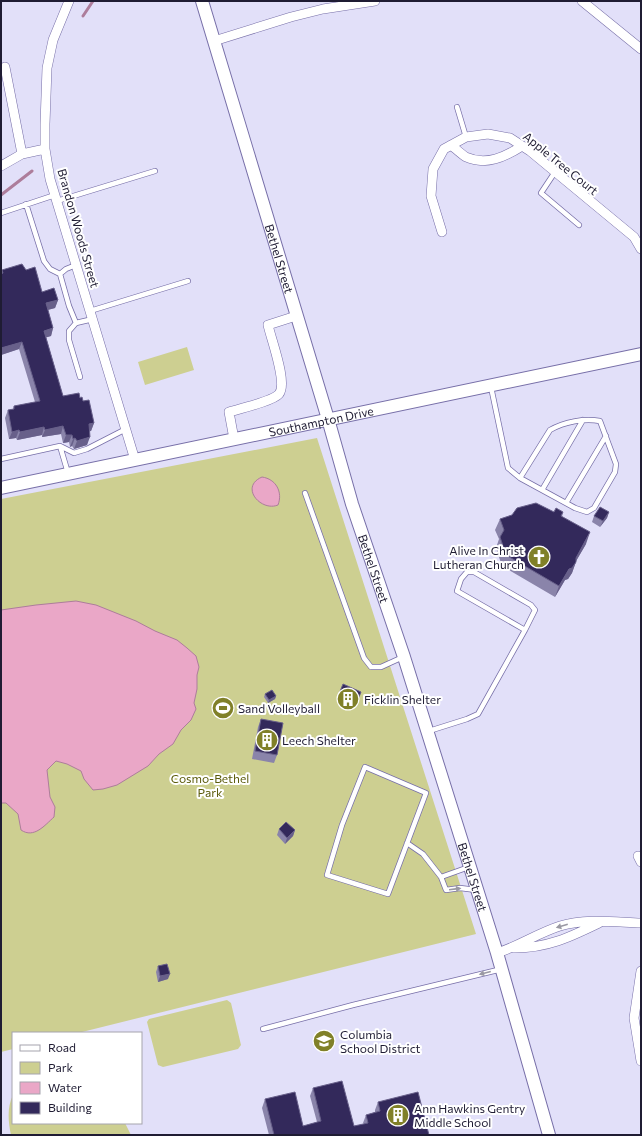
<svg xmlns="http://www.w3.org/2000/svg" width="642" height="1136" font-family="Commissioner,sans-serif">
<rect width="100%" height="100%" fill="#e2e0f9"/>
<path fill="#cdcf91" d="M 187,347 L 194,370 L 145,385 L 138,362 Z
M 317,438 L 476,934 L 78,1033 L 13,1033 L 13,1049 L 1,1052 L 1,499 Z
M 227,1000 L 231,1003 L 241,1045 L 238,1049 L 163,1067 L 158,1065 L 147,1022 L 149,1019 Z
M 13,1095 L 13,1123 L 125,1123 L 131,1135 L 11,1135 C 8,1121 7,1107 13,1095 Z"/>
<path fill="#eaa7c7" stroke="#ad7d9b" d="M 262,477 C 276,479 283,492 278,505 C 261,512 239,487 262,477 Z
M 76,601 L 96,605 L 136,621 L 155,631 L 177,640 L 187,648 L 196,656 L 199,667 L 197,675 L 197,689 L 194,703 L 196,709 L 191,720 L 181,730 L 173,744 L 159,754 L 148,766 L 117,785 L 103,789 L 93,790 L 84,779 L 81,771 L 67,764 L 56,761 L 47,770 L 50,797 L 55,807 L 54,817 C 45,825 34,839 21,830 L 18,814 L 6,803 L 1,803 L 1,610 L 36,605 Z"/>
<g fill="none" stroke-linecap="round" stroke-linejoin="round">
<path stroke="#ad7d9b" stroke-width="3" d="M 83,16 L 93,1
M 1,195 L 32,171"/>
<g stroke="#776fa8" stroke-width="6">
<path id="lane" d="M 457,107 L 466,137
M 555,172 L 541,193 L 579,225
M 57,201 L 155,171
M 26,204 L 44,261 L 50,269 L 60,274
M 1,213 L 55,195
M 76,265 L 66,269 L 60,274 L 69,306 L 76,323 L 93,319
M 90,311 L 188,281
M 76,323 L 69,331 L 69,340 L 80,377
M 491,387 L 508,468 L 520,478 L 575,508 L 587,512 L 594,508 L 615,472 L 616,464 L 600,421 C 584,418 564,422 550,430 L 520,478
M 60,446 L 68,473
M 1,459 L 60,446 L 74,453 L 87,449 L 126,429
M 542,490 L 583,420
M 305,493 L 364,658 L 371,667 L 381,667 L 403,657
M 566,503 L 606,436
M 429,731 L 467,719 L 478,714 L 525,630 L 535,610 L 531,605 L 474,572 L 467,572 L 461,579 L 457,591 L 525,630
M 365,767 L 426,793 L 388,894 L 327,875 L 342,825 Z
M 407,843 L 423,854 L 441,877 L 446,890 L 460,888 L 476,890
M 441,877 L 469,867
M 263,1029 L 353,1005 L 502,969"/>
</g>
<g stroke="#776fa8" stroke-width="10">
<path id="street" d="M 69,1 L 53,40 L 47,68 L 45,124 L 45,149 L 50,179 L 135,460
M 582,1 L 641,49
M 214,41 L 291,17 L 323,9 L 375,1
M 5,67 L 22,154
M 451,145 C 456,149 461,154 466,157 C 486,166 505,157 522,146
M 1,166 L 22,154 L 45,149
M 442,232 L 431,196 L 433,169 L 444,149 L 466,137 L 488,134 L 510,138 L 530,151 L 634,237 L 641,249
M 234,439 L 229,412 C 239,409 273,401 279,394 C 288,383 271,339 268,325 L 296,316
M 638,856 L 641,862
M 515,948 C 548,948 570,937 599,923
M 497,953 C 519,946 538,933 560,926 C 586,918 614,922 641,923
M 641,971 L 634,1018 L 641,1061"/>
</g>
<g stroke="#776fa8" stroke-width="14">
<g id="secondary">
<path id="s1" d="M 202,1 L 328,419 L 352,504 L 404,657 L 497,953 L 549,1135"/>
<path id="s2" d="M 1,488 L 641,354"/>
</g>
</g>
<use href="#lane" stroke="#fff" stroke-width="4.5"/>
<use href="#street" stroke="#fff" stroke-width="9"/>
<use href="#secondary" stroke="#fff" stroke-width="12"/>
</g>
<path fill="#8a84aa" d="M 2,270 L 26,270 L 42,292 L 58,300 L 55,308 L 48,310 L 53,328 L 51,336 L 46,337 L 63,396 L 80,398 L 83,401 L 94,423 L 91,431 L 89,431 L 87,445 L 74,449 L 72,446 L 70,447 L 69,442 L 63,443 L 61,434 L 42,437 L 42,435 L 17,440 L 16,438 L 9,439 L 5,418 L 8,410 L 13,409 L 14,406 L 35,402 L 19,349 L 1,355 L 1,273 Z
M 554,512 L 563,512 L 562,517 L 586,544 L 576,561 L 572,573 L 568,579 L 565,580 L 555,597 L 502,566 L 496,548 L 499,539 L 495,530 L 500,519 L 512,515 Z
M 609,512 L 607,518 L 600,527 L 592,522 L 594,516 Z
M 265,694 L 276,696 L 275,699 L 268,703 L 264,697 Z
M 339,694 L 359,698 L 355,708 L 337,699 Z
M 261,719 L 277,755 L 274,763 L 252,759 L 258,727 Z
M 279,829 L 295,830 L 293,836 L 285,844 L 277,835 Z
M 158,966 L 168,979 L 158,982 L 156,972 Z
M 313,1088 L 354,1126 L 364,1124 L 363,1123 L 366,1115 L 375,1112 L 375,1110 L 378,1102 L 429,1135 L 269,1135 L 262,1108 L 265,1099 L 303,1126 L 317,1122 L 310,1096 Z"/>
<path fill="#68608a" d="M 58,300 L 55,308 L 43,311 L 46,303 Z
M 53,328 L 51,336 L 41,339 L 44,331 Z
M 22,342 L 19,349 L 1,355 L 1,348 Z
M 94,423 L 91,431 L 86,432 L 89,424 Z
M 63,426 L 61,434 L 42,437 L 45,430 Z
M 44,427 L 42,435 L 17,440 L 20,432 Z
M 19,430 L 16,438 L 9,439 L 12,432 Z
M 66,435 L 72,435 L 69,442 L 63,443 Z
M 90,437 L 87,445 L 74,449 L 77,441 Z
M 75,438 L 72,446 L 70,447 L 73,439 Z
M 609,512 L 607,518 L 600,527 L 603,521 Z
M 590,532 L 586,544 L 572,568 L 576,562 L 572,573 L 568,579 L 565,580 L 555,597 L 559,586 L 576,558 Z
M 276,696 L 275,699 L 268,703 L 269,700 Z
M 295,830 L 293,836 L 285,844 L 287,838 Z
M 170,974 L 168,979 L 158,982 L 160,976 Z"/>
<path fill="#33295b" stroke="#68608a" d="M 22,264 L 26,270 L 35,267 L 42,292 L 54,288 L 58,300 L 46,303 L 53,328 L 44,331 L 63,396 L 79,393 L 80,398 L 82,397 L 83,401 L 89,400 L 94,423 L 89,424 L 90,437 L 77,441 L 75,438 L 73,439 L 72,435 L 66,435 L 63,426 L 45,430 L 44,427 L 20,432 L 19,430 L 12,432 L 8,410 L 14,409 L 14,406 L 40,401 L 22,342 L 1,348 L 1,274 L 3,273 L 2,270 Z
M 536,503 L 554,512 L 556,508 L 563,512 L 561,516 L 590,532 L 576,558 L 576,562 L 572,568 L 569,569 L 559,586 L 506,555 L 500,537 L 504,530 L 500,519 L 512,515 L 517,508 Z
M 600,507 L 609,512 L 603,521 L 594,516 Z
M 343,684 L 361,692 L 357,702 L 339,694 Z
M 272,690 L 276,696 L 269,700 L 265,694 Z
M 261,719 L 283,723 L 277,755 L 255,751 Z
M 286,822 L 295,830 L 287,838 L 279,829 Z
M 167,964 L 170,974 L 160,976 L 158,966 Z
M 342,1081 L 354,1126 L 368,1123 L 366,1115 L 380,1111 L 378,1102 L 418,1092 L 429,1135 L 274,1135 L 265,1099 L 295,1092 L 303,1126 L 321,1121 L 313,1088 Z"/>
<defs><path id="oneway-solid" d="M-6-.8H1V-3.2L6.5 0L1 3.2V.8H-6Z"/></defs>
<g fill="#9a99a3">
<use href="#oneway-solid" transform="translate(455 889) rotate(-7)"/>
<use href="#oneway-solid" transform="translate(562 926) rotate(164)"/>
<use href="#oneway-solid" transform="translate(485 973) rotate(166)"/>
</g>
<defs>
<g id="church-disc" transform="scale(1.15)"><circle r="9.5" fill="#808028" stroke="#fff"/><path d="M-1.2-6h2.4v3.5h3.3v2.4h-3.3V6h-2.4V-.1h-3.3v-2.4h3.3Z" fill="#fff"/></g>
<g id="building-disc" transform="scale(1.15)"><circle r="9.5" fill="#808028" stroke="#fff"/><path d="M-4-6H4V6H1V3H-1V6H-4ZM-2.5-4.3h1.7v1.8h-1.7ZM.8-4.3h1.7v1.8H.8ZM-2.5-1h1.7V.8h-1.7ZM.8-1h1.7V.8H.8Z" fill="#fff"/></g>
<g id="stadium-disc" transform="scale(1.15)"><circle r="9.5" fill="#808028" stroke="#fff"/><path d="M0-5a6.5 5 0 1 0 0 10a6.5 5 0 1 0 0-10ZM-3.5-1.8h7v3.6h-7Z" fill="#fff"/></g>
<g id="school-disc" transform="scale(1.15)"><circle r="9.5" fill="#808028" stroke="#fff"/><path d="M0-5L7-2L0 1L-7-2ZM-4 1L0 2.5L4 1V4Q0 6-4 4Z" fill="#fff"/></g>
</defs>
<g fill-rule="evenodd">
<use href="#church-disc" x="539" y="557"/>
<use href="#building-disc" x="348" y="699"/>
<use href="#stadium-disc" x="223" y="708"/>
<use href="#building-disc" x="267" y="740"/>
<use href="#school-disc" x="324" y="1041"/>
<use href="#building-disc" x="398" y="1115"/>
</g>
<g text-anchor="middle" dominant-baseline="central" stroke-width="4" stroke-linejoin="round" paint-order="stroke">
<g font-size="12" fill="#1f1c33" stroke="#fff">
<text transform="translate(561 163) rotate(39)">Apple Tree Court</text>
<text transform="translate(79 228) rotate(74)">Brandon Woods Street</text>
<text stroke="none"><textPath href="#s1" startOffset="269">Bethel Street</textPath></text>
<text stroke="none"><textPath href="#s2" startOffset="327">Southampton Drive</textPath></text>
<text stroke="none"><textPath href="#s1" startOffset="593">Bethel Street</textPath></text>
<text stroke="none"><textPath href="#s1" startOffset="917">Bethel Street</textPath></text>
</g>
<g font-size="12" fill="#1f1c33" stroke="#fff" text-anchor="start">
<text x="524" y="550" text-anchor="end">Alive In Christ<tspan x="524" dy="14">Lutheran Church</tspan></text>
<text x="364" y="699">Ficklin Shelter</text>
<text x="238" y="708">Sand Volleyball</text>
<text x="282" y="740">Leech Shelter</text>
<text x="340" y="1034">Columbia<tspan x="340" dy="14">School District</tspan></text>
<text x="414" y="1108">Ann Hawkins Gentry<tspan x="414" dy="14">Middle School</tspan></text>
</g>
<g font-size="12" fill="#5b5b0b" stroke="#fff">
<text x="210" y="778">Cosmo-Bethel<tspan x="210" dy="14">Park</tspan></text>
</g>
</g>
<rect width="642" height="1136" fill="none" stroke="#1f1c33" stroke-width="4"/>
<rect x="12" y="1032" width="130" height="92" fill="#ffffff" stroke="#a5a4ad"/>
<rect x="20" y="1045" width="20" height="6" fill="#ffffff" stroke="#a5a4ad"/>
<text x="48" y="1052" font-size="12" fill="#1f1c33">Road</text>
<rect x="20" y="1062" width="20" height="12" fill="#cdcf91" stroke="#a5a4ad"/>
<text x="48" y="1072" font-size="12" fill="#1f1c33">Park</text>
<rect x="20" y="1082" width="20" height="12" fill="#eaa7c7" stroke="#a5a4ad"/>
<text x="48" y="1092" font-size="12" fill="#1f1c33">Water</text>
<rect x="20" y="1102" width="20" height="12" fill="#33295b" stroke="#a5a4ad"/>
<text x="48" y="1112" font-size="12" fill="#1f1c33">Building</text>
</svg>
